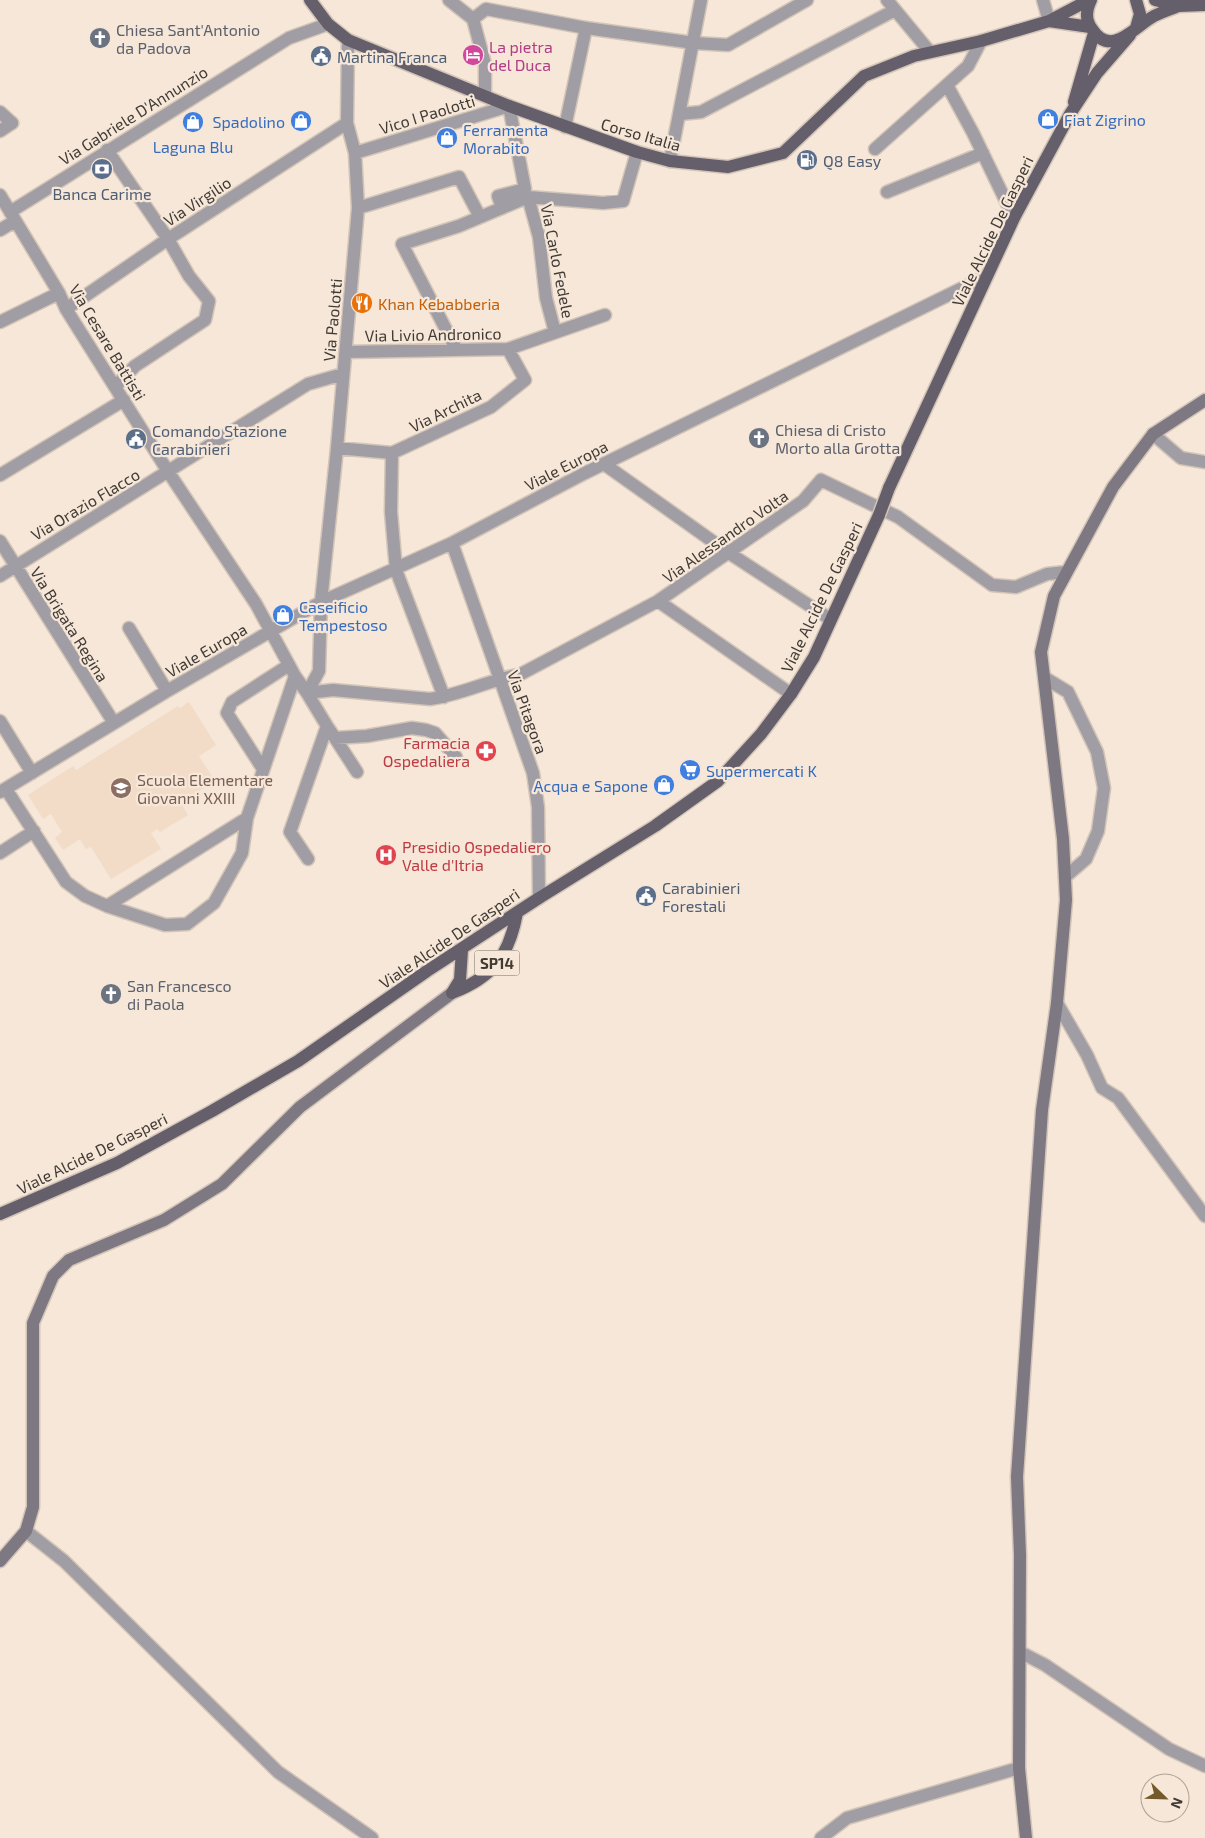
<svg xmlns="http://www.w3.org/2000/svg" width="1205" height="1838" font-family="'Exo 2',sans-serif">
<rect width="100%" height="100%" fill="#f6e7d8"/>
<path fill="#f2dcc8" d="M 189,702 L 216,745 L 199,756 L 215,781 L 181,803 L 188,815 L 160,832 L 157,829 L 151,833 L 161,849 L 111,879 L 91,847 L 86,849 L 80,839 L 63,850 L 55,838 L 62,832 L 51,814 L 43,819 L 28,795 L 73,766 L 76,770 L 178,706 L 180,708 Z"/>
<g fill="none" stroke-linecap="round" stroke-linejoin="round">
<g stroke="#d2c5b7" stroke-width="15">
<path id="pedestrian" d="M 449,0 L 473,19"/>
</g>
<g stroke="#d2c5b7" stroke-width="15">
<path id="minor" d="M 887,0 L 930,52
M 1043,0 L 1049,21
M 694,43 L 728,45 L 807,0
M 947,85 L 973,133 L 1014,218
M 0,112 L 12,123
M 680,114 L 701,112 L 895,10
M 565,127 L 586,28
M 875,149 L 968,66 L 981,41
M 107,150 L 168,239 L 189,276 L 209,301 L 205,320 L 135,366 L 115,387
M 355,153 L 509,106 L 525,189 L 498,196 L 502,208
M 887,192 L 983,153
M 0,195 L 59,293 L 66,309 L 169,473 L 256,604 L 295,676 L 307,693 L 333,690 L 430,699 C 461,695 488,680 519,675 L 658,601 L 803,501 L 821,480 L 898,517 L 992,585 L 1016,587 L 1047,574 L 1066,572
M 528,197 L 539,237 L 546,298 L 555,332
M 358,208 L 459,177 L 480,217
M 10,212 L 289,38 L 328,24
M 0,230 L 15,221
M 66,309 L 168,239 L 347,123
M 0,322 L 59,293
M 456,349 L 402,244 L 459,226 L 528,197 L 603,203 L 623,201 L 637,152
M 346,352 L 508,349 L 605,315
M 1153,434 L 1181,458 L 1205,462
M 337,448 L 392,453 L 491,407 L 525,380 L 508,349
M 392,453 L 391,512 L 396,570 L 444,697
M 604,464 L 729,553 L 830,619
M 0,475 L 124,400
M 0,541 L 114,723
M 452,543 L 533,773 L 538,807 L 539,898
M 0,576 L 308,384 L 343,374
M 658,601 L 791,694
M 129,628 L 167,691
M 1045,678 L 1068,692 L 1097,752 L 1104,788 L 1098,831 L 1086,859 L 1065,877
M 0,721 L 32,773
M 327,726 L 335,738 L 367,736 L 412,728 L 426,730 L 435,733 L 456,757
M 335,738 L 357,772
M 263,769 L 227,713 L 232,702 L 289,665
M 6,789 L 66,882 L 85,896 L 107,906 L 165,925 L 187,924 L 214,903 L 242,853 L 247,818 L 295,676
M 0,792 L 167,691 L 321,602 L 452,543 L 583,474 L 985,277
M 0,853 L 34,831
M 308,859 L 290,832 L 327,726 L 307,693 L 319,671 L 321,602 L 337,448 L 358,208 L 355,153 L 347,123 L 348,40
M 107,906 L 247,818
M 1057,1003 L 1087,1055 L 1102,1088 L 1118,1098 L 1205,1216
M 26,1531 L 64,1561 L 278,1772 L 372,1838
M 1020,1652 L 1045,1665 L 1169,1749 L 1205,1766
M 821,1838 L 847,1818 L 1019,1768"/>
</g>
<g stroke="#d2c5b7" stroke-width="15">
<path id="tertiary" d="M 485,95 L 485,64 L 473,19 L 486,9 L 586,28 L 694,43
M 0,131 L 12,123
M 670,161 L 701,0"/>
</g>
<g stroke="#d2c5b7" stroke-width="15">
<path id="secondary" d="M 0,1561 L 26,1531 L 33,1507 L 33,1323 L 53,1276 L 69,1260 L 164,1220 L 222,1184 L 300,1107 L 452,993
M 1026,1838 L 1019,1768 L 1020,1555 L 1017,1477 L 1042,1110 L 1057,1003 L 1066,900 L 1063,839 L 1041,652 L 1054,596 L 1113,487 L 1153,434 L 1205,400"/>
</g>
<g stroke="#d2c5b7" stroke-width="15">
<path id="primary" d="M 310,0 L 328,24 L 348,40 L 509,106 L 637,152 L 670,161 L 728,167 L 783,153 L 864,76 L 914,56 L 981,41 L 1049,21 L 1089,0
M 1091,0 C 1086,10 1085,20 1092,29 C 1111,59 1135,26 1154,16 C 1162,12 1171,9 1179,6
M 1136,0 L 1140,14 L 1136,28
M 1155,0 L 1179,6 L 1205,5
M 1049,21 L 1090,27
M 1074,102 L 1094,33
M 889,488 L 1014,218 L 1070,114 L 1097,73 L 1130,35
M 452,993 C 493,977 509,956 517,913
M 452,993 L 460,980 L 462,950
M 0,1214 L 117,1163 L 212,1111 L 298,1061 L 427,971 L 539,898 L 655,826 L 718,781 L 761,734 L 791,694 L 814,657 L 879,515"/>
</g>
<use href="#pedestrian" stroke="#a19da4" stroke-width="12"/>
<use href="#minor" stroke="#a19da4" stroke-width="12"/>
<use href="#tertiary" stroke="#a19da4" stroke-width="12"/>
<use href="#secondary" stroke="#7e7883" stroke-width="12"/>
<use href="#primary" stroke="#655e6b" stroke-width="12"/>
<g stroke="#d2c5b7" stroke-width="15" stroke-linecap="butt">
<path id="primary-bridge" d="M 879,515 L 889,488"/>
</g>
<use href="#primary-bridge" stroke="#655e6b" stroke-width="12"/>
</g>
<defs>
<g id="church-disc" transform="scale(1.125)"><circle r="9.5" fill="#6b7280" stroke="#f6e7d8"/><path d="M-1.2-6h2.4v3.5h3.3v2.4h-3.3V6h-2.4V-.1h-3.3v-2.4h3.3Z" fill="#fff"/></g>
<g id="hotel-disc" transform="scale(1.125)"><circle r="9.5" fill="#d1479c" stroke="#f6e7d8"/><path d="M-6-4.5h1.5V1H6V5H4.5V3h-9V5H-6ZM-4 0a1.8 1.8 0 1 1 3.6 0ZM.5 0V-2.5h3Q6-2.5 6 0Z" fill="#fff"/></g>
<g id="civic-disc" transform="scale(1.125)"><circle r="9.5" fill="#5c6f8a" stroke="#f6e7d8"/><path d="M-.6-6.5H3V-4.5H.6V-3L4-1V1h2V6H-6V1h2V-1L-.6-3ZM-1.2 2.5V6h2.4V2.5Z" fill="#fff"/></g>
<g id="shop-disc" transform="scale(1.125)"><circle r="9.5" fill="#3f7fe0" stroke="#f6e7d8"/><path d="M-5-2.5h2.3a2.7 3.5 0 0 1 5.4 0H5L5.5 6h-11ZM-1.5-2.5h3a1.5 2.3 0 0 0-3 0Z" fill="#fff"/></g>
<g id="fuel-disc" transform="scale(1.125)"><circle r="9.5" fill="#5c6f8a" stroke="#f6e7d8"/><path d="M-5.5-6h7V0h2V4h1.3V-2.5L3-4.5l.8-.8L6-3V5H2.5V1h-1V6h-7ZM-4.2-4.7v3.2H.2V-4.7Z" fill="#fff"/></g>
<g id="bank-disc" transform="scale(1.125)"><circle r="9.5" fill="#5c6f8a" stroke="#f6e7d8"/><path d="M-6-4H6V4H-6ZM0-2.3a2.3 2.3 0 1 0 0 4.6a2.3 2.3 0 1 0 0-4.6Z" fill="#fff"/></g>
<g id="restaurant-disc" transform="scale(1.125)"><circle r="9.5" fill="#e8710a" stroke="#f6e7d8"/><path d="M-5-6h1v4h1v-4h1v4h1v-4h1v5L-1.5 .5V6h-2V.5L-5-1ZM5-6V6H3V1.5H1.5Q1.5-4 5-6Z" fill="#fff"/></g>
<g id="pharmacy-disc" transform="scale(1.125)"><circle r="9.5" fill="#e0444e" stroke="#f6e7d8"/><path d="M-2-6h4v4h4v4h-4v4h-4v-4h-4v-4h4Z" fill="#fff"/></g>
<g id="supermarket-disc" transform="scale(1.125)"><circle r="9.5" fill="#3f7fe0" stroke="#f6e7d8"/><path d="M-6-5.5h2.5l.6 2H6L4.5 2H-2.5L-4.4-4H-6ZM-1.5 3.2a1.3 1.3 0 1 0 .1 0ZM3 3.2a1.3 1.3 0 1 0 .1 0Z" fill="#fff"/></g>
<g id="school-disc" transform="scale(1.125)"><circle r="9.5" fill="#8d6e63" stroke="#f6e7d8"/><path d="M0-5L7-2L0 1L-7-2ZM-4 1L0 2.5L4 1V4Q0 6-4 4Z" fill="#fff"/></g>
<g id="hospital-disc" transform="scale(1.125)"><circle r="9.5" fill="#e0444e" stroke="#f6e7d8"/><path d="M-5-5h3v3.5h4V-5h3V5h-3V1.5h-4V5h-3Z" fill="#fff"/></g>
</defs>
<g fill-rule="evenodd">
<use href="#church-disc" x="100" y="38"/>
<use href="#hotel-disc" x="473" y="55"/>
<use href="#civic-disc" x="321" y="56"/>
<use href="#shop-disc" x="1048" y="119"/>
<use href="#shop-disc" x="301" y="121"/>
<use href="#shop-disc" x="193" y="122"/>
<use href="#shop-disc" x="447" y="138"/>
<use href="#fuel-disc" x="807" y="160"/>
<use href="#bank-disc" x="102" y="169"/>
<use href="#restaurant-disc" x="362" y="303"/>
<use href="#church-disc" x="759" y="438"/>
<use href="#civic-disc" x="136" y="439"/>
<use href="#shop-disc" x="283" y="615"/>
<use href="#pharmacy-disc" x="486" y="751"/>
<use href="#supermarket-disc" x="690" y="770"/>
<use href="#shop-disc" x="664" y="785"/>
<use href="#school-disc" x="121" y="788"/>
<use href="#hospital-disc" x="386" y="855"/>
<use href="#civic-disc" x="646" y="896"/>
<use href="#church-disc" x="111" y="994"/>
</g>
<g text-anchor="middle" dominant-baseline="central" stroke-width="4.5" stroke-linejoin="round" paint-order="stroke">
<rect fill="#f6e7d8" stroke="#776f66" stroke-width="1" x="474.5" y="950.5" width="45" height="25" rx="4"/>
<g font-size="15" font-weight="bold" fill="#413b35">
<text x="497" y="963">SP14</text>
</g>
<g font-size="16" fill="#5b616d" stroke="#f6e7d8" text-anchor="start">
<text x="116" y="29">Chiesa Sant'Antonio<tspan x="116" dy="18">da Padova</tspan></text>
<text x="775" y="429">Chiesa di Cristo<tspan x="775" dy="18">Morto alla Grotta</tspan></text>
<text x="127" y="985">San Francesco<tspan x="127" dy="18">di Paola</tspan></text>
</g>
<g font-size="16" fill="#b23c85" stroke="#f6e7d8" text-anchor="start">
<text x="489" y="46">La pietra<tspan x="489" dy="18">del Duca</tspan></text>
</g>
<g font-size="16" fill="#4e5e75" stroke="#f6e7d8" text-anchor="start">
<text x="337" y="56">Martina Franca</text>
<text x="823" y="160">Q8 Easy</text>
<text x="102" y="193" text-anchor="middle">Banca Carime</text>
<text x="152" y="430">Comando Stazione<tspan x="152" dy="18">Carabinieri</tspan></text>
<text x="662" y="887">Carabinieri<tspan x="662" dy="18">Forestali</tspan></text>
</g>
<g font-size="16" fill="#413b35" stroke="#f6e7d8">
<text transform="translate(427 114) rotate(-17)">Vico I Paolotti</text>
<text transform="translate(133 115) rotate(-32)">Via Gabriele D'Annunzio</text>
<text transform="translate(641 134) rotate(16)">Corso Italia</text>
<text transform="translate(197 201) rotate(-33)">Via Virgilio</text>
<text transform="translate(992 231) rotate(-64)">Viale Alcide De Gasperi</text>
<text transform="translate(558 261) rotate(79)">Via Carlo Fedele</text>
<text transform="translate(332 320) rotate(-85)">Via Paolotti</text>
<text transform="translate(433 334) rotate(-1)">Via Livio Andronico</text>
<text transform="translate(108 342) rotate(59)">Via Cesare Battisti</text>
<text transform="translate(445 410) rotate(-26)">Via Archita</text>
<text transform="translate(566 465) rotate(-27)">Viale Europa</text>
<text transform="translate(85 504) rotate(-31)">Via Orazio Flacco</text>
<text transform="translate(725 536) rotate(-35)">Via Alessandro Volta</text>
<text transform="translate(821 597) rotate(-64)">Viale Alcide De Gasperi</text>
<text transform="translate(70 624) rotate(58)">Via Brigata Regina</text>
<text transform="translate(206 650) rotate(-30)">Viale Europa</text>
<text transform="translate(528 712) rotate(70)">Via Pitagora</text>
<text transform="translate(449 938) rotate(-34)">Viale Alcide De Gasperi</text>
<text transform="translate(92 1153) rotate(-26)">Viale Alcide De Gasperi</text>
</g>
<g font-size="16" fill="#366cbe" stroke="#f6e7d8" text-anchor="start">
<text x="1064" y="119">Fiat Zigrino</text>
<text x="285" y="121" text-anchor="end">Spadolino</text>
<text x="463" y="129">Ferramenta<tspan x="463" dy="18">Morabito</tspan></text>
<text x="193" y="146" text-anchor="middle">Laguna Blu</text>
<text x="299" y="606">Caseificio<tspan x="299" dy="18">Tempestoso</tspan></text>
<text x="706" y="770">Supermercati K</text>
<text x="648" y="785" text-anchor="end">Acqua e Sapone</text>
</g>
<g font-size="16" fill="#c56008" stroke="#f6e7d8" text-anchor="start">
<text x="378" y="303">Khan Kebabberia</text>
</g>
<g font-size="16" fill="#be3a42" stroke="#f6e7d8" text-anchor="end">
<text x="470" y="742">Farmacia<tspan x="470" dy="18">Ospedaliera</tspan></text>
<text x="402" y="846" text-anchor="start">Presidio Ospedaliero<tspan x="402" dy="18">Valle d'Itria</tspan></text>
</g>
<g font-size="16" fill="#785e54" stroke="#f6e7d8" text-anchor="start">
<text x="137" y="779">Scuola Elementare<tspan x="137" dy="18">Giovanni XXIII</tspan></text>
</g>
</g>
<g transform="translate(1165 1798) rotate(113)"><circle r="24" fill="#f6e7d8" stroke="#aea297"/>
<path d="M0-4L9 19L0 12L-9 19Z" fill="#74592b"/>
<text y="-8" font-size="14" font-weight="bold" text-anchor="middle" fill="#413b35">N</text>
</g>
</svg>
